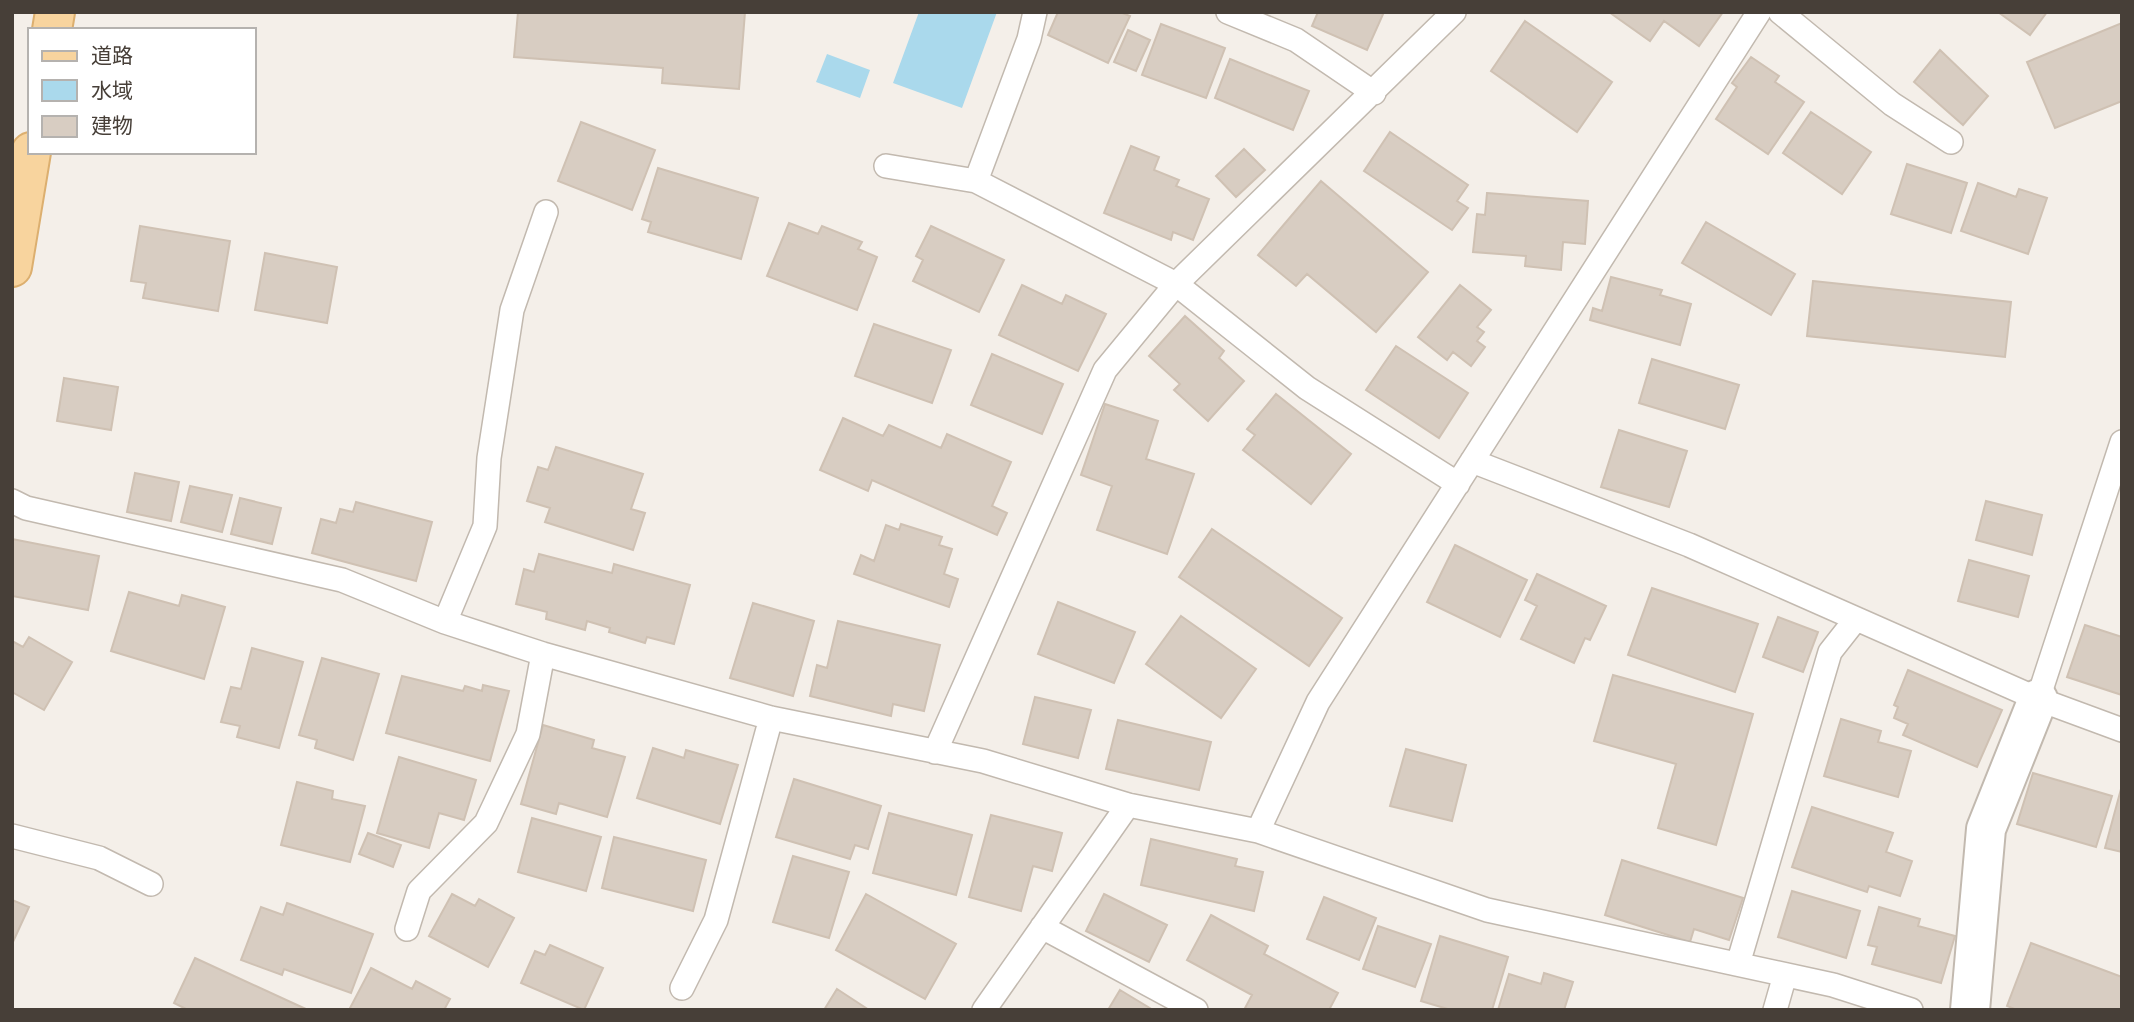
<svg xmlns="http://www.w3.org/2000/svg" width="2134" height="1022" font-family="'Open Sans','Noto Sans JP',sans-serif">
<rect width="100%" height="100%" fill="#f4efe9"/>
<path fill="#aad9ec" d="M 919,12 L 997,12 L 962,108 L 893,83 Z
M 827,54 L 870,70 L 860,98 L 816,82 Z"/>
<path fill="#d8cdc2" stroke="#cfc1b3" stroke-width="2" d="M 518,12 L 745,12 L 739,89 L 662,83 L 663,68 L 514,57 Z
M 1058,12 L 1120,12 L 1130,16 L 1108,63 L 1048,35 Z
M 1318,12 L 1384,12 L 1367,50 L 1312,26 Z
M 1609,12 L 1723,12 L 1699,46 L 1664,21 L 1650,41 Z
M 1998,12 L 2047,12 L 2030,35 Z
M 1525,21 L 1612,82 L 1577,132 L 1491,71 Z
M 2122,23 L 2122,101 L 2055,128 L 2027,62 Z
M 1161,24 L 1225,48 L 1206,98 L 1142,75 Z
M 1128,30 L 1150,40 L 1136,71 L 1114,62 Z
M 1940,50 L 1988,96 L 1963,125 L 1914,82 Z
M 1751,57 L 1779,76 L 1775,82 L 1804,102 L 1768,154 L 1716,119 L 1737,87 L 1732,83 Z
M 1230,59 L 1309,91 L 1293,130 L 1215,98 Z
M 1811,112 L 1871,152 L 1842,194 L 1783,153 Z
M 581,122 L 655,150 L 632,210 L 558,181 Z
M 1390,132 L 1468,185 L 1457,201 L 1468,208 L 1452,230 L 1364,171 Z
M 1131,146 L 1159,157 L 1154,170 L 1179,180 L 1176,186 L 1209,199 L 1193,240 L 1173,232 L 1171,240 L 1104,213 Z
M 1244,149 L 1265,170 L 1236,197 L 1216,176 Z
M 1907,164 L 1967,183 L 1951,233 L 1891,214 Z
M 658,168 L 758,198 L 741,259 L 648,232 L 651,222 L 642,219 Z
M 1321,181 L 1428,272 L 1376,332 L 1307,274 L 1296,286 L 1258,255 Z
M 1978,183 L 2016,197 L 2019,189 L 2047,198 L 2028,254 L 1961,231 Z
M 1487,193 L 1588,201 L 1585,244 L 1563,242 L 1561,270 L 1525,266 L 1526,256 L 1473,252 L 1477,214 L 1485,215 Z
M 1706,222 L 1795,274 L 1771,315 L 1682,263 Z
M 789,223 L 818,234 L 822,226 L 862,242 L 858,249 L 877,257 L 857,310 L 767,276 Z
M 140,226 L 230,241 L 218,311 L 143,298 L 146,283 L 131,281 Z
M 931,226 L 1004,260 L 979,312 L 913,281 L 923,260 L 916,256 Z
M 265,253 L 337,267 L 327,323 L 255,310 Z
M 1611,277 L 1662,290 L 1660,295 L 1691,304 L 1680,345 L 1590,320 L 1593,308 L 1602,311 Z
M 1813,281 L 2011,302 L 2005,357 L 1807,336 Z
M 1022,285 L 1062,304 L 1066,295 L 1106,314 L 1078,371 L 999,335 Z
M 1460,285 L 1491,310 L 1477,327 L 1484,332 L 1477,341 L 1485,347 L 1471,366 L 1453,352 L 1447,360 L 1418,337 Z
M 1185,316 L 1224,351 L 1219,358 L 1244,381 L 1208,421 L 1174,390 L 1180,384 L 1149,356 Z
M 874,324 L 951,350 L 932,403 L 855,376 Z
M 1396,346 L 1468,393 L 1439,438 L 1366,390 Z
M 992,354 L 1063,384 L 1042,434 L 971,405 Z
M 1652,359 L 1739,385 L 1725,429 L 1639,403 Z
M 64,378 L 118,387 L 111,430 L 57,421 Z
M 1276,394 L 1351,454 L 1311,504 L 1243,450 L 1255,435 L 1247,429 Z
M 1105,404 L 1158,421 L 1146,459 L 1194,474 L 1167,554 L 1097,530 L 1112,486 L 1081,475 Z
M 843,418 L 883,436 L 889,425 L 941,448 L 947,434 L 1011,462 L 992,506 L 1007,513 L 997,535 L 872,480 L 868,491 L 820,470 Z
M 1619,430 L 1687,451 L 1669,507 L 1601,487 Z
M 556,447 L 643,474 L 631,509 L 645,513 L 633,550 L 545,522 L 550,508 L 527,501 L 538,467 L 548,470 Z
M 135,473 L 179,482 L 171,521 L 127,512 Z
M 190,486 L 232,495 L 222,532 L 181,522 Z
M 240,498 L 281,508 L 272,544 L 231,534 Z
M 1986,501 L 2042,515 L 2032,555 L 1976,540 Z
M 356,502 L 432,522 L 416,581 L 312,553 L 321,519 L 336,523 L 340,509 L 353,512 Z
M 901,524 L 942,537 L 939,545 L 952,549 L 944,574 L 958,579 L 949,607 L 854,574 L 861,555 L 874,561 L 886,525 L 899,530 Z
M 1212,529 L 1342,618 L 1309,666 L 1179,577 Z
M 12,539 L 99,556 L 88,610 L 12,596 Z
M 1455,545 L 1527,580 L 1500,637 L 1427,602 Z
M 539,554 L 612,573 L 614,564 L 690,585 L 674,644 L 647,637 L 645,643 L 609,632 L 610,628 L 587,621 L 585,630 L 546,619 L 547,612 L 516,604 L 524,569 L 534,572 Z
M 1969,560 L 2029,576 L 2018,617 L 1958,601 Z
M 1537,574 L 1606,606 L 1590,640 L 1585,638 L 1574,663 L 1521,639 L 1537,606 L 1525,600 Z
M 1652,588 L 1758,624 L 1735,692 L 1628,655 Z
M 129,592 L 179,606 L 182,595 L 225,607 L 204,679 L 111,651 Z
M 1058,602 L 1135,632 L 1114,683 L 1038,654 Z
M 753,603 L 814,621 L 793,696 L 730,678 Z
M 1181,616 L 1256,669 L 1221,718 L 1146,664 Z
M 1778,617 L 1818,632 L 1803,672 L 1763,657 Z
M 838,621 L 940,645 L 924,711 L 893,704 L 891,716 L 810,696 L 817,665 L 827,668 Z
M 2085,625 L 2122,637 L 2122,695 L 2067,677 Z
M 29,637 L 72,662 L 44,710 L 12,692 L 12,641 L 23,647 Z
M 252,648 L 303,662 L 279,748 L 237,737 L 240,726 L 221,722 L 231,687 L 241,689 Z
M 322,658 L 379,674 L 353,760 L 315,748 L 317,740 L 299,735 Z
M 1908,670 L 2002,710 L 1977,767 L 1903,735 L 1908,724 L 1894,718 L 1898,707 L 1894,705 Z
M 1613,675 L 1753,714 L 1716,845 L 1658,828 L 1676,764 L 1594,741 Z
M 402,676 L 463,691 L 465,686 L 482,691 L 483,685 L 509,691 L 490,761 L 386,733 Z
M 1035,697 L 1091,710 L 1078,758 L 1023,744 Z
M 1841,719 L 1881,731 L 1878,742 L 1911,751 L 1898,797 L 1824,776 Z
M 1118,720 L 1211,742 L 1199,790 L 1106,769 Z
M 543,725 L 594,740 L 592,748 L 625,757 L 607,817 L 559,803 L 556,814 L 521,804 Z
M 653,748 L 684,758 L 686,750 L 738,765 L 720,824 L 637,798 Z
M 1406,749 L 1466,765 L 1452,821 L 1390,806 Z
M 399,757 L 476,780 L 464,820 L 439,813 L 429,848 L 377,833 Z
M 2033,773 L 2112,796 L 2096,847 L 2017,824 Z
M 794,779 L 881,806 L 868,849 L 855,845 L 850,859 L 776,837 Z
M 297,782 L 333,791 L 332,799 L 365,806 L 350,862 L 281,845 Z
M 2121,789 L 2122,789 L 2122,852 L 2105,848 Z
M 1812,807 L 1893,833 L 1886,852 L 1912,861 L 1900,896 L 1869,886 L 1867,892 L 1792,867 Z
M 889,813 L 972,835 L 956,895 L 873,873 Z
M 991,815 L 1062,833 L 1052,871 L 1033,866 L 1021,911 L 969,897 Z
M 532,818 L 601,837 L 586,891 L 518,872 Z
M 368,833 L 401,845 L 393,867 L 359,854 Z
M 614,837 L 706,860 L 693,911 L 602,888 Z
M 1151,839 L 1237,859 L 1235,866 L 1263,872 L 1254,911 L 1141,885 Z
M 793,856 L 849,872 L 829,938 L 773,922 Z
M 1622,860 L 1743,898 L 1729,940 L 1694,929 L 1690,942 L 1605,915 Z
M 1792,891 L 1860,911 L 1846,958 L 1778,937 Z
M 452,894 L 475,906 L 479,899 L 514,918 L 488,967 L 429,936 Z
M 866,894 L 956,944 L 925,999 L 836,950 Z
M 1104,894 L 1167,925 L 1149,962 L 1086,931 Z
M 1324,897 L 1376,918 L 1359,960 L 1307,939 Z
M 12,900 L 29,907 L 12,944 Z
M 287,903 L 373,934 L 351,993 L 284,969 L 282,975 L 241,960 L 261,907 L 283,915 Z
M 1879,907 L 1920,919 L 1918,926 L 1955,936 L 1941,983 L 1872,964 L 1877,947 L 1868,945 Z
M 1211,915 L 1268,946 L 1264,954 L 1338,993 L 1329,1010 L 1244,1010 L 1252,995 L 1187,960 Z
M 1378,926 L 1431,944 L 1415,987 L 1363,969 Z
M 1440,936 L 1508,957 L 1492,1010 L 1451,1010 L 1421,1001 Z
M 2031,943 L 2122,977 L 2122,1010 L 2017,1010 L 2007,1006 Z
M 550,945 L 603,968 L 584,1010 L 521,983 L 535,951 L 545,955 Z
M 195,958 L 308,1010 L 188,1010 L 174,1003 Z
M 371,968 L 412,989 L 416,981 L 450,999 L 444,1010 L 349,1010 Z
M 1544,973 L 1573,982 L 1564,1010 L 1498,1010 L 1509,974 L 1541,984 Z
M 837,989 L 869,1010 L 824,1010 Z
M 1120,990 L 1153,1010 L 1108,1010 Z"/>
<g fill="none" stroke-linecap="round" stroke-linejoin="round">
<g stroke="#c2b9af" stroke-width="26">
<path id="service" d="M 1228,12 L 1296,40 L 1374,93
M 1780,12 L 1892,104 L 1951,142
M 886,166 L 976,181 L 1176,284 L 1307,388 L 1458,484
M 976,181 L 1029,39 L 1035,12
M 1472,461 L 1689,545 L 2038,699 L 2122,730
M 12,501 L 26,508 L 342,580 L 445,622 L 543,654 L 771,718 L 983,761 L 1128,805 L 1258,831 L 1318,702 L 1759,12
M 445,622 L 485,526 L 489,458 L 512,310 L 546,212
M 2038,699 L 2122,442
M 935,752 L 1105,370 L 1176,284 L 1454,12
M 1258,831 L 1487,910 L 1833,985 L 1911,1010
M 12,836 L 99,858 L 151,884
M 1042,927 L 1196,1010
M 407,929 L 419,891 L 486,823 L 528,734 L 543,654
M 1738,964 L 1830,652 L 1856,619
M 682,988 L 716,920 L 771,718
M 984,1010 L 1128,805
M 1775,1010 L 1785,975"/>
</g>
<g stroke="#c2b9af" stroke-width="42">
<path id="minor" d="M 1970,1010 L 1986,829 L 2038,699"/>
</g>
<g stroke="#dcaf6f" stroke-width="42">
<path id="primary" d="M 52,30 L 55,12
M 12,267 L 31,152"/>
</g>
<use href="#service" stroke="#fff" stroke-width="23"/>
<use href="#minor" stroke="#fff" stroke-width="38"/>
<use href="#primary" stroke="#f8d49e" stroke-width="38"/>
</g>
<rect width="2134" height="1022" fill="none" stroke="#473f38" stroke-width="28"/>
<rect x="28" y="28" width="228" height="126" fill="#ffffff" stroke="#b5b2af" stroke-width="2"/>
<rect x="42" y="51" width="35" height="10" fill="#f8d49e" stroke="#b5b2af" stroke-width="2"/>
<text x="91" y="63" font-size="21" fill="#473f38">道路</text>
<rect x="42" y="80" width="35" height="21" fill="#aad9ec" stroke="#b5b2af" stroke-width="2"/>
<text x="91" y="98" font-size="21" fill="#473f38">水域</text>
<rect x="42" y="116" width="35" height="21" fill="#d8cdc2" stroke="#b5b2af" stroke-width="2"/>
<text x="91" y="133" font-size="21" fill="#473f38">建物</text>
</svg>
